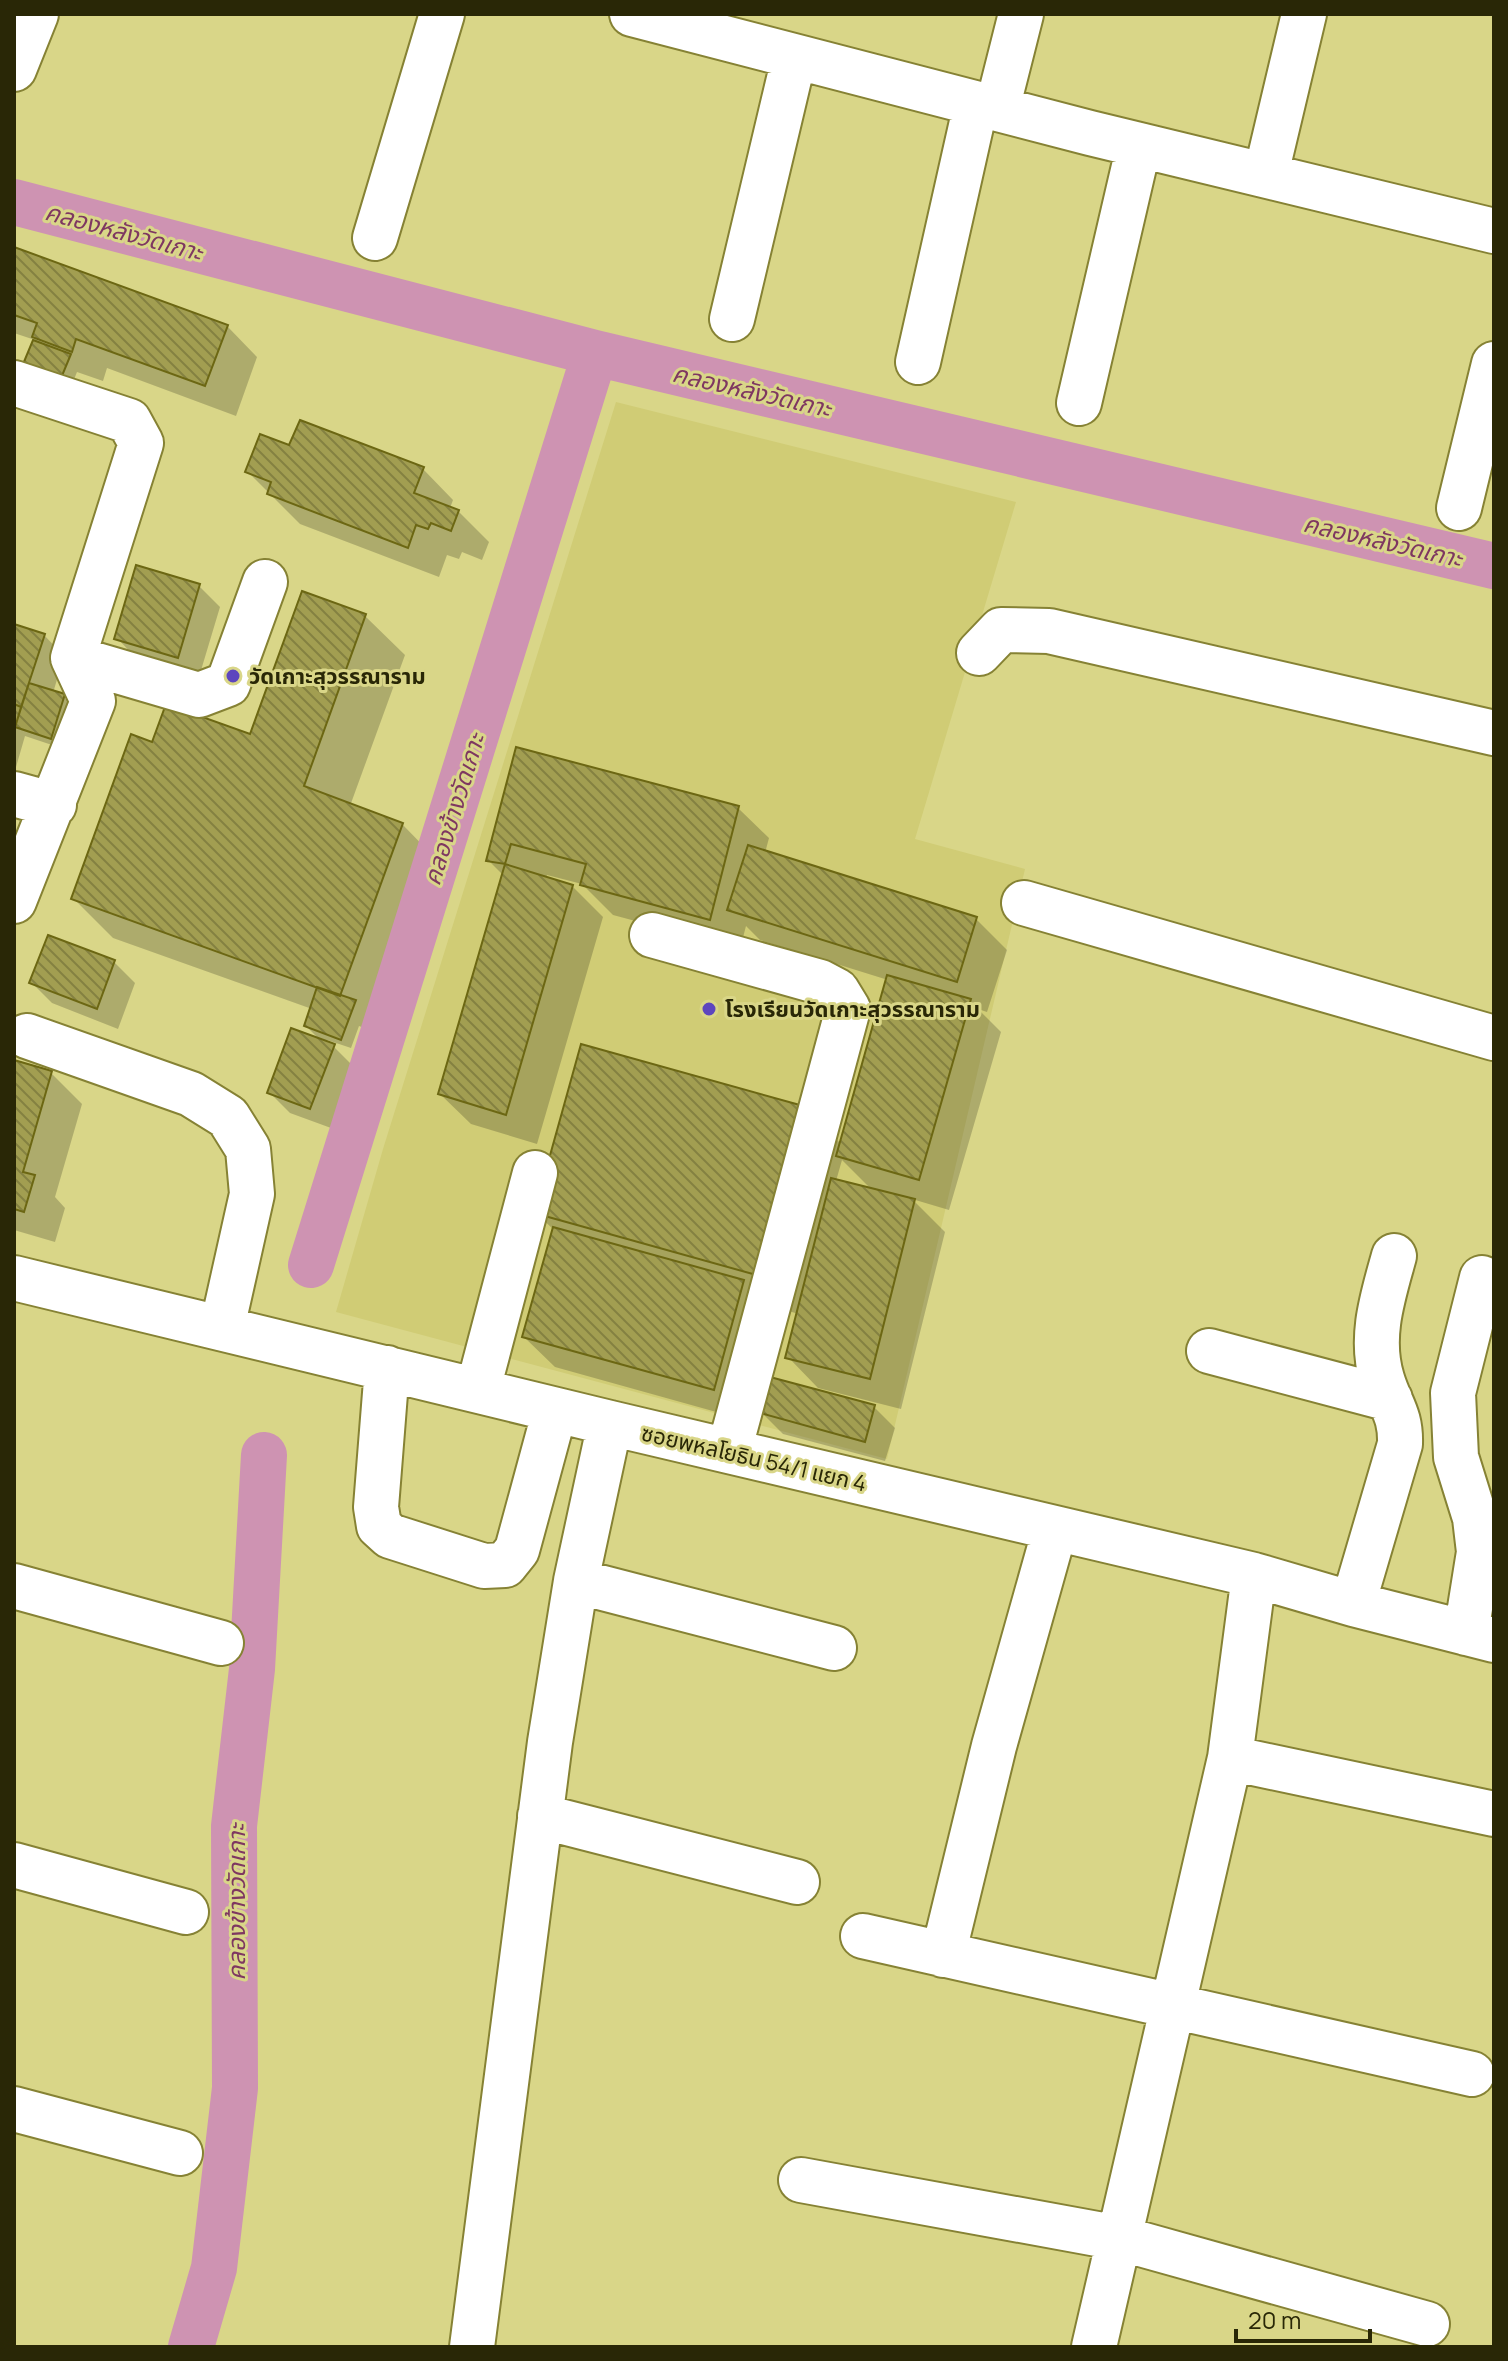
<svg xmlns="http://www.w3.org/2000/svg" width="1508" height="2361" font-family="Manrope,'Noto Sans Thai',sans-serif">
<defs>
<pattern id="building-back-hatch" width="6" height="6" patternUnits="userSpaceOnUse" patternTransform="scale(2)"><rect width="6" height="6" fill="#a29e51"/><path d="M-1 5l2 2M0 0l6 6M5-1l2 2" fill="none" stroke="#848141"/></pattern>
</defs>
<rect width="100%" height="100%" fill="#d9d688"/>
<path fill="#d0cc75" d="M 616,402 L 1016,502 L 915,839 L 1025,869 L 887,1459 L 336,1312 L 383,1149 Z"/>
<path fill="#0003" fill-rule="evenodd" d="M 14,249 L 227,326 L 257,357 L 236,416 L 107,368 L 103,381 L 77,372 L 69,392 L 24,368 L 35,340 L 14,333 Z
M 290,448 L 423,469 L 453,500 L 450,508 L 458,511 L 489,542 L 482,560 L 462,552 L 459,559 L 447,555 L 439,577 L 300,524 L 247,471 Z
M 199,586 L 220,607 L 199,677 L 137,659 L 117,638 Z
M 365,616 L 405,655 L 350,806 L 402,824 L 441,864 L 380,1034 L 359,1026 L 351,1048 L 327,1040 L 354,1067 L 331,1128 L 290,1113 L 269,1092 L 322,1042 L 306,1026 L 312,1009 L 113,938 L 74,899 L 153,745 L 251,737 Z
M 14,626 L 44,635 L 64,656 L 53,693 L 63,696 L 73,706 L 61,748 L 25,736 L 14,774 Z
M 517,750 L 738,808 L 769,838 L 765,853 L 976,919 L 1007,950 L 987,1012 L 978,1009 L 1001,1032 L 949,1210 L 912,1199 L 945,1232 L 901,1409 L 818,1388 L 788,1357 L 799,1314 L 767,1305 L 745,1420 L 555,1367 L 524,1337 L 554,1230 L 536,1213 L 806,1108 L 841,1144 L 888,980 L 760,940 L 746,926 L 740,949 L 613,915 L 582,884 L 547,875 L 546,878 L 572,886 L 603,917 L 537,1144 L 471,1124 L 440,1094 L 504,876 L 488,860 ZM 842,1160 L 873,1191 L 836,1181 Z
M 114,962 L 135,983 L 118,1029 L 52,1003 L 32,983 Z
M 14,1062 L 51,1073 L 82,1104 L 55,1197 L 65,1208 L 55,1242 L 14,1230 Z
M 874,1407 L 895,1428 L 885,1461 L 783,1434 L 762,1413 Z"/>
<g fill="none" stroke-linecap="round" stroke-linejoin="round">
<path stroke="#ce93b2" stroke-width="46" d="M 14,202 L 595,353 L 1494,566
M 311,1265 L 595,353
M 191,2347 L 214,2268 L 235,2088 L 234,1826 L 252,1669 L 264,1455"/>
</g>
<path fill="url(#building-back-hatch)" stroke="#6c6713" stroke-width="2" d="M 14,247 L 228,325 L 205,386 L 76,339 L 72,352 L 32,337 L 37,323 L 14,315 Z
M 33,340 L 71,354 L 59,383 L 21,369 Z
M 300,420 L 424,467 L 414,493 L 459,510 L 451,531 L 431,523 L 428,529 L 416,525 L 408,548 L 267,494 L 271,482 L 245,472 L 260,434 L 289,445 Z
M 136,565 L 200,584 L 178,658 L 114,639 Z
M 302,591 L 366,614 L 304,786 L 403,823 L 340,996 L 71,899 L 131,734 L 152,742 L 166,704 L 250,734 Z
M 14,624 L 45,634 L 21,707 L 14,704 Z
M 29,683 L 65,694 L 51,739 L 15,727 Z
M 14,704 L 21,707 L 14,731 Z
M 516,747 L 739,806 L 710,920 L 580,885 L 586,864 L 511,844 L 505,864 L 486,861 Z
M 748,845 L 977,917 L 957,982 L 727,910 Z
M 505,864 L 573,885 L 506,1115 L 438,1094 Z
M 48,935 L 115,960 L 97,1009 L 29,983 Z
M 887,975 L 971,999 L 919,1180 L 836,1156 Z
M 317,987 L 356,1000 L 341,1040 L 304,1026 Z
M 291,1028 L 335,1044 L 310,1109 L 267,1093 Z
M 581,1044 L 807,1107 L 760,1276 L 534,1213 Z
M 14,1060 L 52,1071 L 23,1172 L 35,1175 L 24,1212 L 14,1209 Z
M 831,1178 L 915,1199 L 870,1379 L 785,1358 Z
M 553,1227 L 744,1280 L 714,1390 L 522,1337 Z
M 770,1377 L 875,1405 L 865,1442 L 760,1413 Z"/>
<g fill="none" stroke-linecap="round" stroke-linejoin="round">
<g stroke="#868234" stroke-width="48">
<path id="minor" d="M 632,14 L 1090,133 L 1494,231
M 14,69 L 36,14
M 997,109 L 1021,14
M 1266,174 L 1304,14
M 375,238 L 442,14
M 732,319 L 794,58
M 918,362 L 976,104
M 14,383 L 129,421 L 141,443 L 73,658 L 93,701 L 14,901
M 1079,403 L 1139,145
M 1459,508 L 1494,364
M 979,653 L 1001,630 L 1049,631 L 1494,733
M 73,658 L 199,695 L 228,684 L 265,582
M 14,794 L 54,805
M 1024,903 L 1494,1038
M 652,935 L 820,982 L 837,991 L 848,1009 L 729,1451
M 27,1036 L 191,1094 L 228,1117 L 248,1149 L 252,1194 L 222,1328
M 14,1278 L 610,1423 L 1254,1575 L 1353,1604 L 1494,1640
M 1209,1351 L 1390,1399
M 387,1368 L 376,1507 L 379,1526 L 390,1536 L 484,1566 L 505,1565 L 517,1550 L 555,1410
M 478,1389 L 535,1173
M 576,1581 L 834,1648
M 14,1586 L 221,1643
M 1353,1604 L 1400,1444 C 1401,1414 1390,1406 1382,1379 C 1369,1337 1383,1296 1394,1256
M 1466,1633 L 1479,1552 L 1475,1518 L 1456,1457 L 1453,1393 L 1482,1278
M 1230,1758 L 1494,1814
M 540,1816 L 797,1882
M 14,1865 L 186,1912
M 863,1936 L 1472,2074
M 943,1955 L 994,1746 L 1055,1529
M 14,2109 L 180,2153
M 801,2180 L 1119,2238 L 1427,2324
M 472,2347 L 550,1742 L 576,1581 L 610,1423
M 1094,2347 L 1230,1758 L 1254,1575"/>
</g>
<use href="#minor" stroke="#fff" stroke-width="44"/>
</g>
<g fill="#5d46be" stroke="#d9d688" stroke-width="3">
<circle cx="233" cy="676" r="8"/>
<circle cx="709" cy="1009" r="8"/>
</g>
<g text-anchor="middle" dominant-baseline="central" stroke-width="6" stroke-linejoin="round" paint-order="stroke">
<g font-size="22" font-weight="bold" fill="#292706" stroke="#d9d688" text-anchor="start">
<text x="249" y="676">วัดเกาะสุวรรณาราม</text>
<text x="725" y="1009">โรงเรียนวัดเกาะสุวรรณาราม</text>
</g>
<g font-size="22" fill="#292706" stroke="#d9d688">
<text transform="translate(754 1458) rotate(13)">ซอยพหลโยธิน 54/1 แยก 4</text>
</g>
<g font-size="24" font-style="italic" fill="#7e3761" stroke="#d9d688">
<text transform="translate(124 231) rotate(15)">คลองหลังวัดเกาะ</text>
<text transform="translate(752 390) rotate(13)">คลองหลังวัดเกาะ</text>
<text transform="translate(1383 540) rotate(13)">คลองหลังวัดเกาะ</text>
<text transform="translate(453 809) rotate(-73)">คลองข้างวัดเกาะ</text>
<text transform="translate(235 1902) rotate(-90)">คลองข้างวัดเกาะ</text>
</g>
</g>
<rect width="1508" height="2361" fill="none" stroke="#292706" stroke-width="32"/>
<path d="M1236 2329v12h134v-12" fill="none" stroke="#292706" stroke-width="4"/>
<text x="1248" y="2329" font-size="24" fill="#292706" stroke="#d9d688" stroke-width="6" paint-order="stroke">20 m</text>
</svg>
